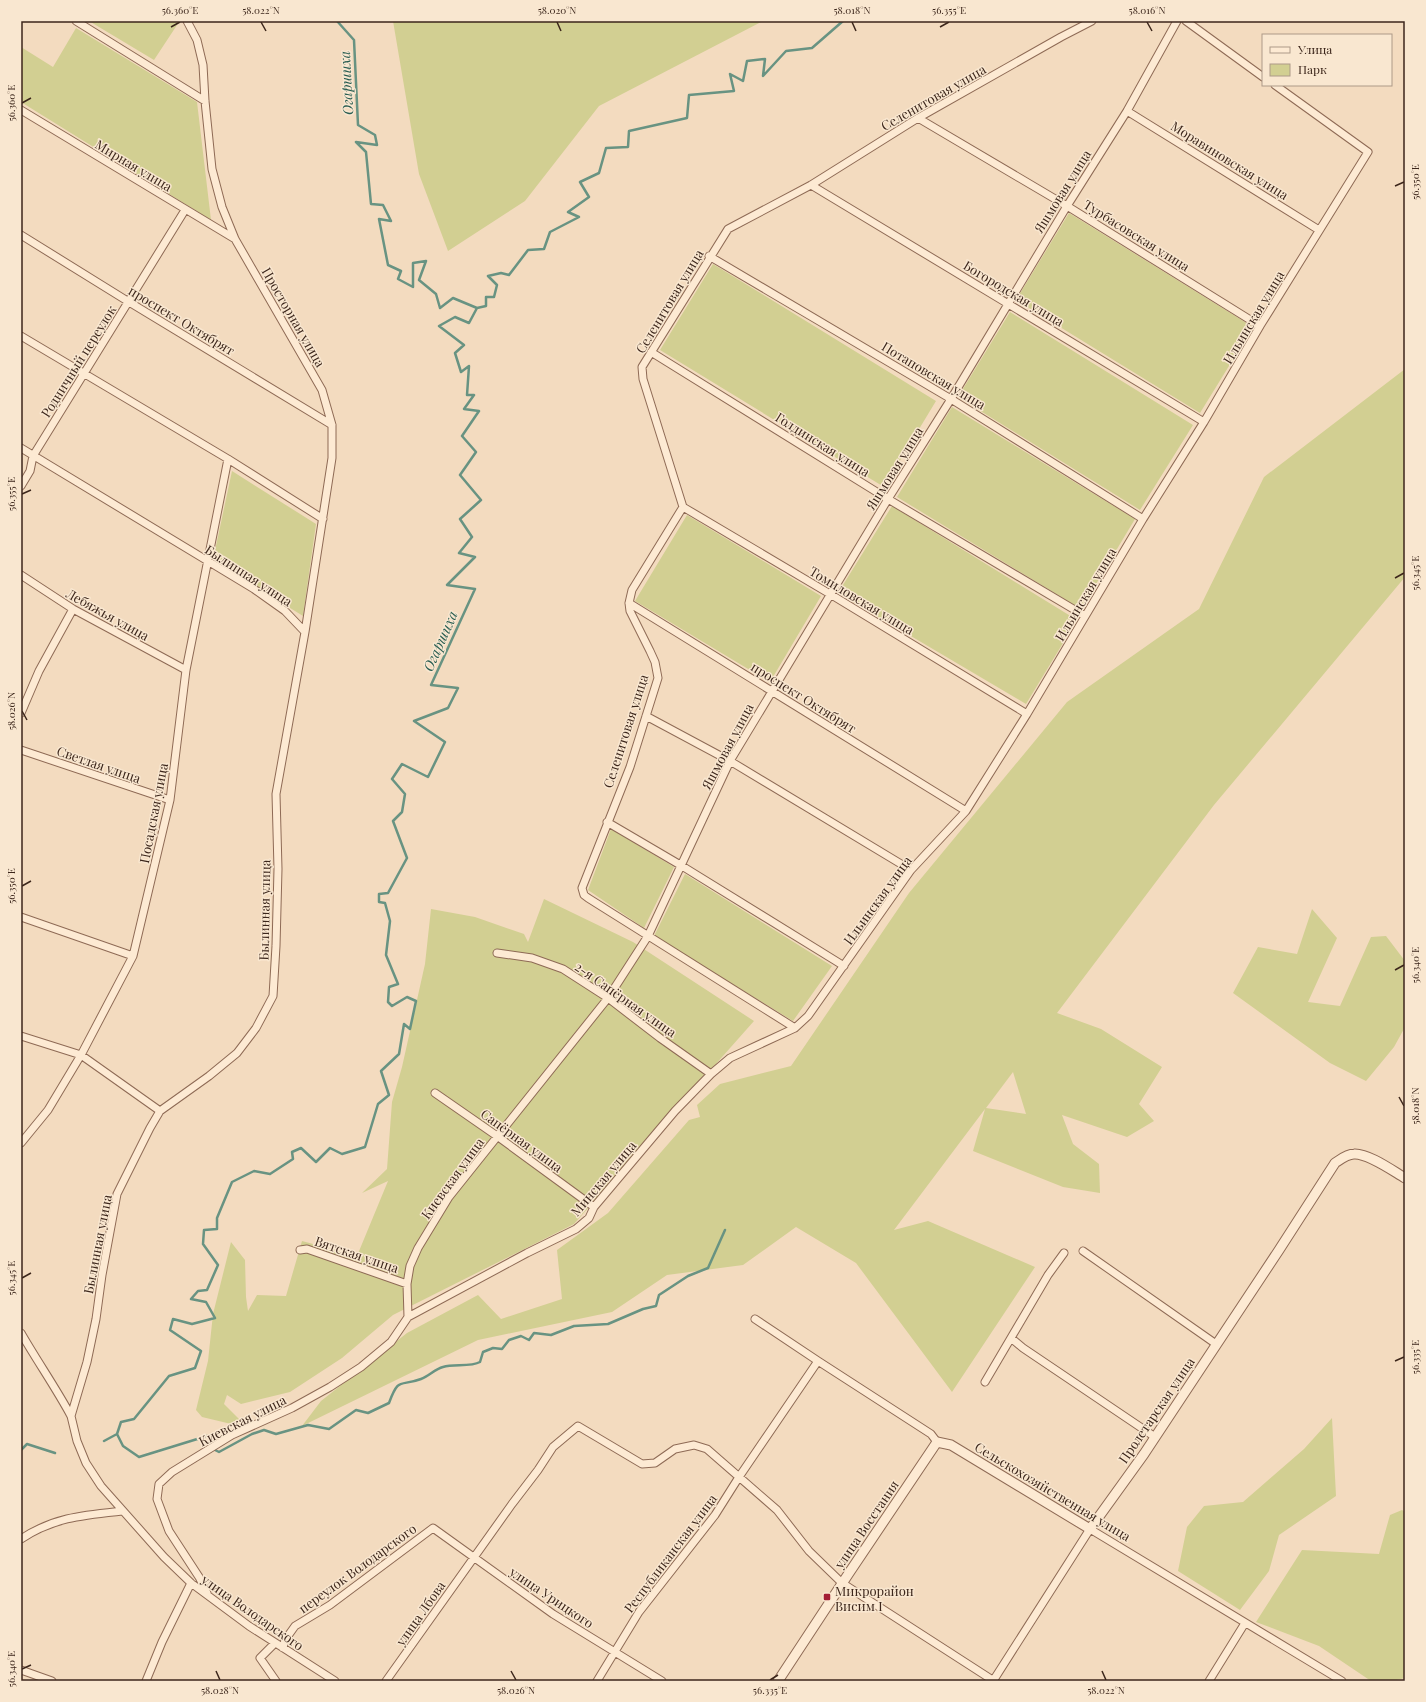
<svg xmlns="http://www.w3.org/2000/svg" width="1426" height="1702" font-family="'Playfair Display',serif">
<rect width="100%" height="100%" fill="#f3dbbf"/>
<path fill="#d2cf92" fill-rule="evenodd" d="M 89,21 L 179,21 L 179,22 L 154,60 Z
M 393,21 L 763,21 L 599,106 L 525,201 L 448,251 L 419,174 Z
M 76,28 L 197,102 L 211,220 L 21,102 L 21,47 L 53,67 Z
M 1069,213 L 1253,327 L 1200,413 L 1016,300 Z
M 713,264 L 936,401 L 884,487 L 660,350 Z
M 1010,312 L 1193,425 L 1140,510 L 958,397 Z
M 1405,369 L 1405,577 L 1214,805 L 1057,1013 L 1101,1029 L 1162,1067 L 1139,1104 L 1154,1121 L 1127,1137 L 1062,1115 L 1073,1144 L 1099,1164 L 1100,1193 L 1063,1187 L 973,1151 L 985,1109 L 894,1230 L 928,1221 L 1035,1267 L 952,1392 L 856,1263 L 796,1227 L 743,1265 L 667,1275 L 612,1312 L 478,1340 L 302,1426 L 321,1401 L 407,1333 L 478,1295 L 501,1319 L 562,1299 L 557,1250 L 608,1213 L 689,1120 L 700,1117 L 697,1105 L 720,1084 L 791,1066 L 909,893 L 1067,702 L 1199,609 L 1264,477 ZM 1013,1072 L 1026,1114 L 986,1108 Z
M 952,407 L 1135,519 L 1081,609 L 897,497 Z
M 232,471 L 316,524 L 303,616 L 213,560 Z
M 892,506 L 1077,620 L 1026,704 L 838,593 Z
M 687,515 L 821,596 L 770,682 L 635,601 Z
M 611,829 L 674,867 L 644,928 L 588,890 Z
M 685,874 L 832,966 L 793,1021 L 654,936 Z
M 544,899 L 633,942 L 754,1021 L 574,1224 L 393,1315 L 342,1358 L 290,1392 L 241,1404 L 227,1395 L 224,1404 L 248,1428 L 202,1417 L 196,1410 L 208,1361 L 213,1314 L 231,1242 L 245,1260 L 246,1297 L 248,1311 L 257,1295 L 286,1296 L 302,1241 L 357,1256 L 388,1181 L 362,1193 L 387,1169 L 392,1102 L 402,1067 L 425,964 L 431,909 L 475,917 L 524,934 L 528,942 Z
M 1312,909 L 1337,938 L 1308,1002 L 1340,1006 L 1371,937 L 1386,936 L 1405,961 L 1405,1027 L 1394,1047 L 1366,1081 L 1330,1063 L 1233,993 L 1258,947 L 1297,954 Z
M 1332,1418 L 1336,1496 L 1279,1535 L 1269,1571 L 1240,1610 L 1178,1571 L 1187,1527 L 1204,1506 L 1243,1502 L 1304,1449 Z
M 1402,1510 L 1405,1512 L 1405,1678 L 1392,1681 L 1371,1681 L 1319,1646 L 1256,1622 L 1302,1550 L 1379,1554 L 1390,1515 Z"/>
<g fill="none" stroke-linecap="round" stroke-linejoin="round">
<path stroke="#689382" stroke-width="2.5" d="M 477,308 L 486,306 L 486,297 L 494,297 L 497,285 L 488,276 L 501,273 L 509,275 L 528,250 L 544,249 L 550,232 L 579,217 L 568,212 L 589,197 L 580,182 L 599,173 L 606,148 L 628,147 L 629,131 L 687,118 L 689,95 L 734,91 L 730,74 L 743,81 L 747,61 L 765,59 L 763,76 L 786,51 L 812,48 L 843,21
M 117,1434 L 123,1446 L 139,1457 L 207,1436
M 104,1441 L 117,1434 L 121,1422 L 134,1419 L 169,1376 L 195,1368 L 201,1351 L 170,1330 L 173,1319 L 192,1324 L 215,1318 L 206,1302 L 191,1299 L 198,1291 L 207,1290 L 218,1265 L 203,1244 L 204,1230 L 217,1229 L 217,1218 L 232,1182 L 254,1171 L 270,1174 L 293,1159 L 292,1152 L 301,1148 L 316,1162 L 330,1148 L 342,1154 L 365,1147 L 378,1104 L 389,1095 L 381,1071 L 399,1054 L 404,1024 L 410,1029 L 416,1001 L 407,997 L 392,1006 L 388,1002 L 389,987 L 398,984 L 386,955 L 390,921 L 385,903 L 379,902 L 379,894 L 388,893 L 407,858 L 393,821 L 402,812 L 405,794 L 392,779 L 402,764 L 428,777 L 445,742 L 414,721 L 448,708 L 458,688 L 431,685 L 475,589 L 447,585 L 475,557 L 459,553 L 472,537 L 460,519 L 481,500 L 460,475 L 476,452 L 462,436 L 479,411 L 464,409 L 474,395 L 467,395 L 469,366 L 461,372 L 455,353 L 464,345 L 439,326 L 455,317 L 469,323 L 477,308 L 453,298 L 440,308 L 436,294 L 419,280 L 426,261 L 413,263 L 413,287 L 398,279 L 401,271 L 388,265 L 379,219 L 391,221 L 383,205 L 371,204 L 366,152 L 356,142 L 377,145 L 375,135 L 358,125 L 354,40 L 337,21
M 21,1450 L 27,1444 L 55,1453
M 215,1450 L 219,1452 L 252,1434 L 264,1430 L 276,1434 L 308,1425 L 329,1429 L 356,1410 L 368,1413 L 389,1403 C 399,1376 400,1387 421,1379 C 429,1376 435,1369 443,1367 C 454,1364 471,1367 480,1362 L 483,1352 L 493,1348 L 502,1349 L 509,1340 L 521,1336 L 529,1340 L 534,1333 L 551,1335 L 574,1326 L 608,1324 L 643,1309 L 656,1306 L 659,1295 L 688,1276 L 708,1268 L 725,1230"/>
<g stroke="#8e6a55" stroke-width="9">
<path id="minor" d="M 76,21 L 205,101
M 187,21 L 197,40 L 203,65 L 205,101 L 212,169 L 222,207 L 235,239 L 322,390 L 332,425 L 332,458 L 305,632
M 1186,21 L 1263,77
M 21,110 L 235,239
M 1127,111 L 1319,230
M 918,118 L 1067,206 L 1260,326
M 811,185 L 1204,422
M 21,235 L 129,302 L 332,425
M 709,256 L 951,399 L 1143,519
M 21,336 L 228,459 L 323,519
M 651,352 L 888,499 L 1085,616
M 21,448 L 254,589 L 285,611 L 305,632 L 276,794 L 278,869 L 276,946 L 273,996 L 256,1028 L 237,1053 L 209,1076 L 160,1111 L 150,1128 L 117,1194 L 102,1275 L 96,1319 L 87,1362 L 71,1416 L 77,1441 L 86,1463 L 101,1486 L 164,1557 L 191,1583 L 249,1626 L 335,1681
M 21,486 L 30,471 L 33,456 L 185,210
M 683,507 L 830,594 L 1027,714
M 21,575 L 73,609 L 186,670
M 629,603 L 966,811
M 21,713 L 39,671 L 73,609
M 646,716 L 730,761 L 911,870
M 21,750 L 170,800
M 607,822 L 682,866 L 844,966
M 21,917 L 133,956
M 497,953 L 532,958 L 563,969 L 608,998 L 660,1038 L 711,1074
M 795,1028 L 588,898 L 584,895 L 582,888 L 630,767 L 658,678 L 655,662 L 650,651 L 630,611 L 629,603 L 632,590 L 683,507 L 643,379 L 642,367 L 728,229 L 811,185 L 918,118 L 1061,37 L 1092,21
M 21,1036 L 81,1055 L 160,1111
M 435,1093 L 497,1136 L 594,1207
M 21,1143 L 48,1110 L 81,1055 L 133,956 L 170,800 L 186,670 L 228,459
M 300,1250 L 307,1249 L 407,1284
M 1083,1251 L 1216,1344
M 408,1317 L 527,1253 L 576,1229 L 589,1218 L 594,1207 L 675,1111 L 711,1074 L 730,1058 L 795,1028 L 808,1016 L 911,870 L 966,811 L 1027,714 L 1143,519 L 1204,422 L 1260,326 L 1368,152 L 1275,85
M 755,1319 L 818,1361 L 931,1434 L 937,1442
M 21,1333 C 37,1361 56,1388 71,1416
M 1011,1338 L 1023,1348 L 1155,1437
M 985,1382 L 1048,1275 L 1064,1253
M 21,1539 C 54,1517 85,1515 123,1511
M 207,1593 L 199,1577 L 169,1531 L 157,1499 L 159,1484 L 172,1472 L 232,1435 L 292,1408 L 330,1387 L 361,1367 L 391,1342 L 408,1317 L 407,1284 L 410,1266 L 418,1248 L 449,1197 L 608,998 L 648,936 L 730,761 L 888,499 L 951,399 L 1067,206 L 1127,111 L 1177,21
M 275,1643 L 260,1658 L 276,1681
M 283,1648 L 285,1640 L 295,1626 L 330,1605 L 433,1528 L 553,1614 L 662,1681
M 21,1670 L 52,1681
M 146,1681 L 162,1642 L 191,1583
M 386,1681 L 512,1504 L 538,1470 L 553,1447 L 578,1426 L 642,1464 L 655,1463 L 675,1449 L 694,1445 L 707,1449 L 777,1510 L 809,1551 L 842,1583 L 994,1681
M 597,1681 L 639,1612 L 715,1515 L 739,1477 L 818,1361
M 993,1681 L 1090,1529 L 1342,1681
M 1209,1681 L 1245,1623"/>
</g>
<g stroke="#8e6a55" stroke-width="11">
<path id="tertiary" d="M 778,1681 L 849,1573 L 937,1442 L 951,1445 L 1090,1529 L 1144,1454 L 1279,1250 L 1335,1163 C 1341,1159 1347,1154 1354,1154 C 1368,1153 1393,1171 1405,1178"/>
</g>
<use href="#minor" stroke="#fdead3" stroke-width="7"/>
<use href="#tertiary" stroke="#fdead3" stroke-width="9"/>
</g>
<path fill="none" stroke="#3c261b" stroke-width="1.5" d="M 261,22 L 266,31M 557,22 L 561,31M 852,22 L 856,31M 1147,22 L 1152,31M 171,27 L 180,22M 940,27 L 949,22M 22,103 L 31,98M 1395,186 L 1404,182M 22,494 L 31,490M 1395,578 L 1404,573M 22,711 L 27,720M 22,886 L 31,881M 1395,970 L 1404,965M 1399,1097 L 1404,1106M 22,1278 L 31,1273M 1395,1361 L 1404,1357M 22,1669 L 31,1665M 216,1671 L 220,1680M 511,1671 L 516,1680M 1102,1671 L 1106,1680M 770,1680 L 778,1675"/>
<rect fill="#a41e34" stroke="#f9e7d0" stroke-width="1.5" x="823" y="1593" width="8" height="8" rx="2"/>
<g text-anchor="middle" dominant-baseline="central" stroke-width="3" stroke-linejoin="round" paint-order="stroke">
<g font-size="13" fill="#3c261b" stroke="#f9e7d0">
<text transform="translate(933 97) rotate(-30)">Селенитовая улица</text>
<text transform="translate(1230 160) rotate(32)">Моравиновская улица</text>
<text transform="translate(134 165) rotate(31)">Мирная улица</text>
<text transform="translate(1062 191) rotate(-58)">Яшмовая улица</text>
<text transform="translate(1137 235) rotate(32)">Турбасовская улица</text>
<text transform="translate(1014 293) rotate(31)">Богородская улица</text>
<text transform="translate(669 301) rotate(-59)">Селенитовая улица</text>
<text transform="translate(294 317) rotate(60)">Просторная улица</text>
<text transform="translate(1253 317) rotate(-59)">Ильинская улица</text>
<text transform="translate(182 320) rotate(31)">проспект Октябрят</text>
<text transform="translate(78 361) rotate(-58)">Родничный переулок</text>
<text transform="translate(934 375) rotate(31)">Потаповская улица</text>
<text transform="translate(823 444) rotate(32)">Голдинская улица</text>
<text transform="translate(894 468) rotate(-58)">Яшмовая улица</text>
<text transform="translate(249 575) rotate(33)">Былинная улица</text>
<text transform="translate(1085 594) rotate(-59)">Ильинская улица</text>
<text transform="translate(862 600) rotate(31)">Томиловская улица</text>
<text transform="translate(108 614) rotate(29)">Лебяжья улица</text>
<text transform="translate(804 697) rotate(32)">проспект Октябрят</text>
<text transform="translate(625 731) rotate(-72)">Селенитовая улица</text>
<text transform="translate(727 746) rotate(-62)">Яшмовая улица</text>
<text transform="translate(99 764) rotate(19)">Светлая улица</text>
<text transform="translate(153 813) rotate(-79)">Посадская улица</text>
<text transform="translate(877 900) rotate(-54)">Ильинская улица</text>
<text transform="translate(264 910) rotate(-89)">Былинная улица</text>
<text transform="translate(626 999) rotate(35)">2-я Сапёрная улица</text>
<text transform="translate(522 1140) rotate(36)">Сапёрная улица</text>
<text transform="translate(452 1178) rotate(-54)">Киевская улица</text>
<text transform="translate(603 1178) rotate(-50)">Минская улица</text>
<text transform="translate(97 1244) rotate(-79)">Былинная улица</text>
<text transform="translate(357 1254) rotate(19)">Вятская улица</text>
<text transform="translate(1156 1410) rotate(-56)">Пролетарская улица</text>
<text transform="translate(242 1420) rotate(-27)">Киевская улица</text>
<text transform="translate(1053 1491) rotate(31)">Сельскохозяйственная улица</text>
<text transform="translate(866 1524) rotate(-56)">улица Восстания</text>
<text transform="translate(670 1553) rotate(-53)">Республиканская улица</text>
<text transform="translate(357 1568) rotate(-36)">переулок Володарского</text>
<text transform="translate(552 1597) rotate(34)">улица Урицкого</text>
<text transform="translate(253 1612) rotate(35)">улица Володарского</text>
<text transform="translate(420 1613) rotate(-55)">улица Лбова</text>
</g>
<g font-size="13" fill="#3c261b" stroke="#f9e7d0" text-anchor="start">
<text x="835" y="1590">Микрорайон<tspan x="835" dy="15">Висим I</tspan></text>
</g>
<g font-size="14" font-style="italic" fill="#295d51" stroke="#f9e7d0">
<text transform="translate(346 83) rotate(-93)">Огаршиха</text>
<text transform="translate(440 641) rotate(-66)">Огаршиха</text>
</g>
</g>
<rect width="1426" height="1702" fill="none" stroke="#f9e7d0" stroke-width="44"/>
<rect x="1262" y="34" width="130" height="52" fill="#f9e7d0" stroke="#ad9a88"/>
<rect x="1270" y="47" width="20" height="6" fill="#fdead3" stroke="#ad9a88"/>
<text x="1298" y="54" font-size="12" fill="#3c261b">Улица</text>
<rect x="1270" y="64" width="20" height="12" fill="#d2cf92" stroke="#ad9a88"/>
<text x="1298" y="74" font-size="12" fill="#3c261b">Парк</text>
<rect x="22" y="22" width="1382" height="1658" fill="none" stroke="#3c261b" stroke-width="1.5"/>
<g font-size="10" text-anchor="middle" fill="#3c261b">
<text x="180" y="14">56.360°E</text>
<text x="261" y="14">58.022°N</text>
<text x="557" y="14">58.020°N</text>
<text x="852" y="14">58.018°N</text>
<text x="949" y="14">56.355°E</text>
<text x="1147" y="14">58.016°N</text>
<text transform="translate(11 103) rotate(-90)" y="4">56.360°E</text>
<text transform="translate(1415 182) rotate(-90)" y="4">56.350°E</text>
<text transform="translate(11 494) rotate(-90)" y="4">56.355°E</text>
<text transform="translate(1415 573) rotate(-90)" y="4">56.345°E</text>
<text transform="translate(11 711) rotate(-90)" y="4">58.026°N</text>
<text transform="translate(11 886) rotate(-90)" y="4">56.350°E</text>
<text transform="translate(1415 965) rotate(-90)" y="4">56.340°E</text>
<text transform="translate(1415 1106) rotate(-90)" y="4">58.018°N</text>
<text transform="translate(11 1278) rotate(-90)" y="4">56.345°E</text>
<text transform="translate(1415 1357) rotate(-90)" y="4">56.335°E</text>
<text transform="translate(11 1669) rotate(-90)" y="4">56.340°E</text>
<text x="220" y="1694">58.028°N</text>
<text x="516" y="1694">58.026°N</text>
<text x="770" y="1694">56.335°E</text>
<text x="1106" y="1694">58.022°N</text>
</g>
</svg>
